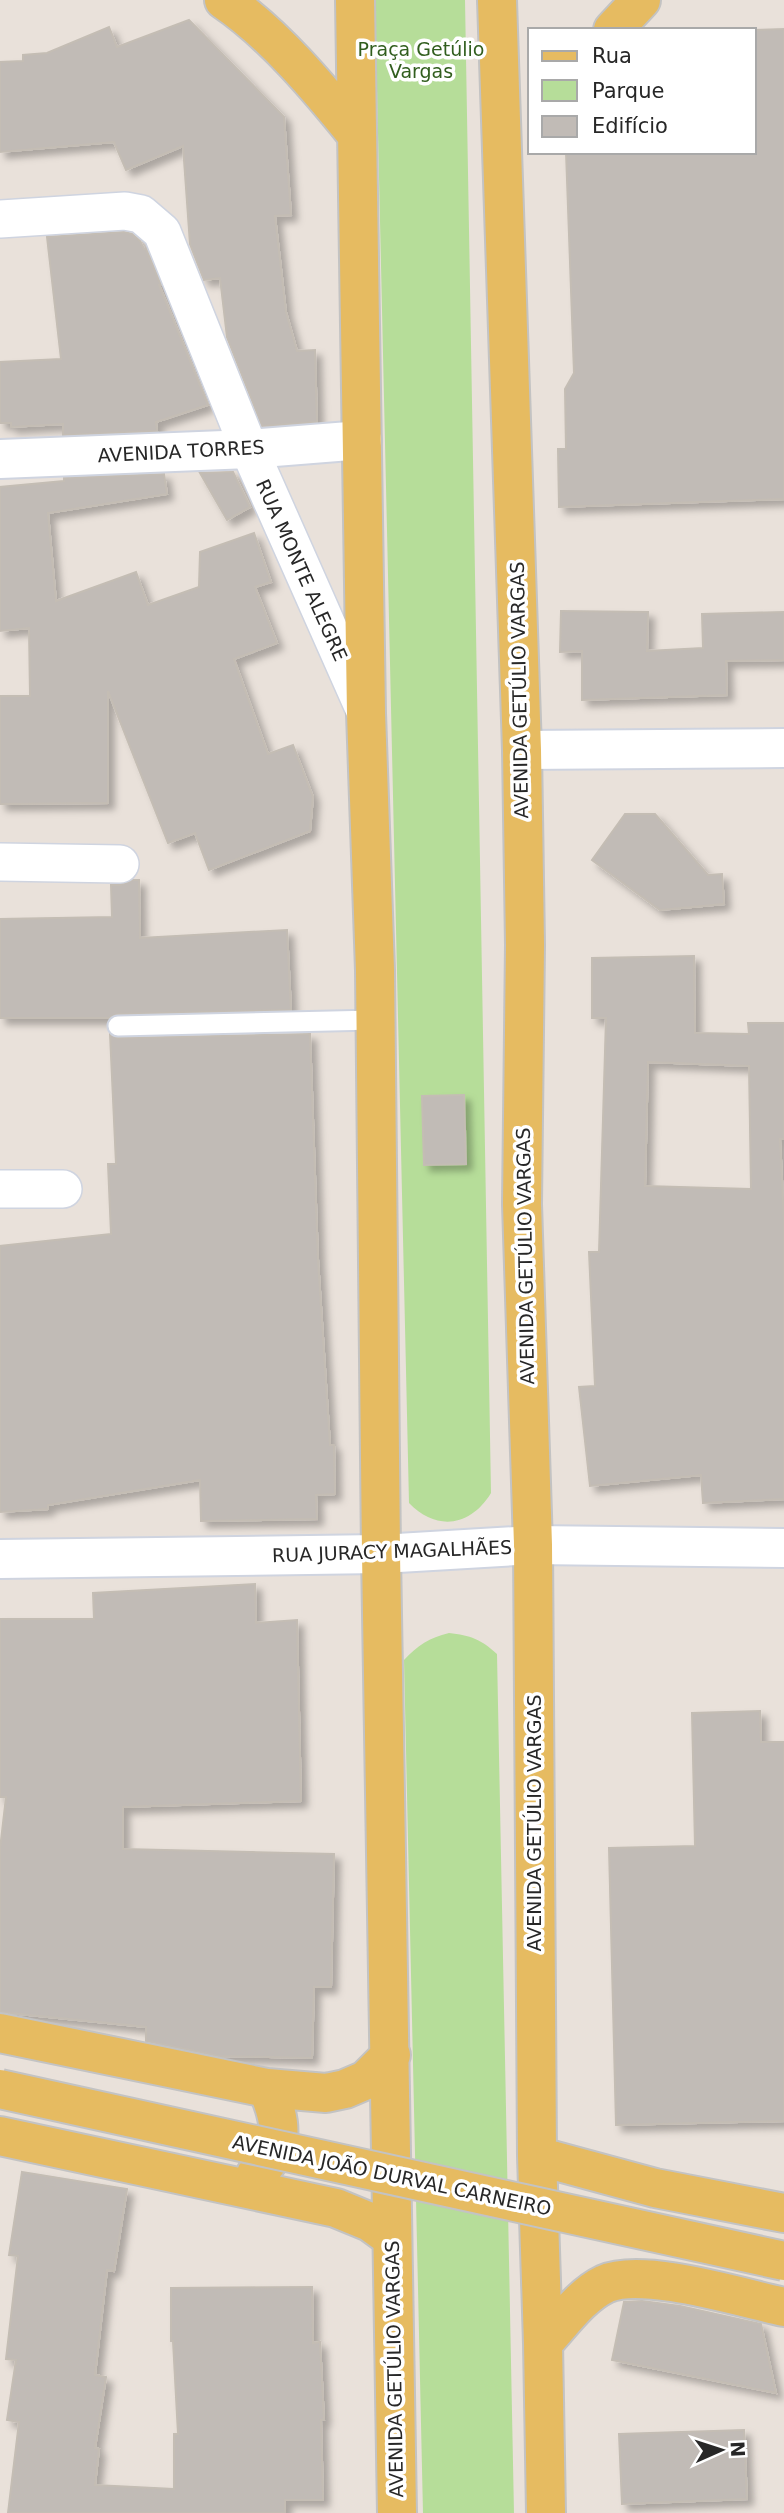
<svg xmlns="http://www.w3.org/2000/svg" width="784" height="2513" font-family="'DejaVu Sans',sans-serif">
<defs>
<filter id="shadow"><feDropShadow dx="6" dy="6" stdDeviation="3.5" flood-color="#0004"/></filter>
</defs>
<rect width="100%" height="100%" fill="#e9e1da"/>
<path fill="#b6dd99" d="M 375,0 L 465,0 L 491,1493 C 471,1526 437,1532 409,1503 Z
M 449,1633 C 470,1635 482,1640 497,1654 L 514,2513 L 423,2513 L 404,1660 C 418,1645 429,1638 449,1633 Z"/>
<path fill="#c1bbb6" stroke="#c4bdb4" stroke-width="2" fill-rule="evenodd" filter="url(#shadow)" d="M 189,20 L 284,117 L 291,215 L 275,216 L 286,312 L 297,351 L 315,350 L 317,422 L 262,426 L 227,337 L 220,278 L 204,280 L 190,244 L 183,146 L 126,170 L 114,142 L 0,152 L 0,62 L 23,61 L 23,55 L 47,53 L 109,27 L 117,47 Z
M 784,29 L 784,499 L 559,507 L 558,449 L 566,449 L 565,389 L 574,373 L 566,152 L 754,152 L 754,30 Z
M 124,232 L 132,234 L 140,241 L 144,249 L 146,249 L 161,285 L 159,285 L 208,405 L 156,422 L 157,431 L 63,435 L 63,424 L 11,427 L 11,423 L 0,423 L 0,362 L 61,359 L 47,237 Z
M 233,472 L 250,507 L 227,520 L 200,473 Z
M 164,474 L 167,494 L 48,513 L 56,601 L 136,572 L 148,605 L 199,587 L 200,552 L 254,533 L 271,582 L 255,587 L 277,643 L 234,659 L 268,754 L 293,745 L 313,797 L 310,831 L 209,870 L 195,833 L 168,843 L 108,691 L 108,803 L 0,804 L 0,696 L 30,696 L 29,628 L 0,631 L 0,487 L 64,481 L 64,478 Z
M 561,611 L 648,612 L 647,651 L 703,648 L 702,614 L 784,612 L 784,660 L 726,661 L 727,695 L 582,700 L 582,651 L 560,652 Z
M 625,814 L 655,814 L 708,875 L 722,874 L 724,904 L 660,910 L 592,860 Z
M 132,880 L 139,880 L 140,938 L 287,930 L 291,1010 L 118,1014 L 109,1018 L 0,1018 L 0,919 L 112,917 L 111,885 L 120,885 Z
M 694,956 L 695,1033 L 749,1034 L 748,1023 L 784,1023 L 784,1139 L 780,1139 L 784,1220 L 784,1499 L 703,1503 L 701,1475 L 590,1486 L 579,1387 L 595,1386 L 589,1252 L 599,1252 L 606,1018 L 592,1018 L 592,958 ZM 648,1062 L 749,1066 L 751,1189 L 645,1186 Z
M 110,1034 L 118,1038 L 310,1034 L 318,1259 L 330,1445 L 334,1445 L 335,1494 L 316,1495 L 317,1519 L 201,1521 L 200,1480 L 48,1505 L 48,1509 L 0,1512 L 0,1246 L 111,1234 L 108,1164 L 116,1164 Z
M 464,1095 L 466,1164 L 424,1165 L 422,1096 Z
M 255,1584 L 256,1623 L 297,1620 L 301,1801 L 123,1807 L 123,1849 L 334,1854 L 331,1987 L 314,1987 L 312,2058 L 219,2056 L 146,2041 L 146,2027 L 0,2012 L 0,1849 L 6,1797 L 0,1797 L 0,1619 L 94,1619 L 93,1593 Z
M 760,1711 L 761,1742 L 784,1742 L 784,2121 L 616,2125 L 609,1848 L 695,1846 L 692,1713 Z
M 22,2172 L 127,2189 L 114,2271 L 107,2270 L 95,2375 L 106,2377 L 95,2448 L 99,2449 L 95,2485 L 174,2489 L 174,2434 L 178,2434 L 173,2341 L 171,2341 L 171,2288 L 312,2287 L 313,2343 L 320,2342 L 324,2420 L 321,2420 L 323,2500 L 285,2500 L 285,2513 L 8,2513 L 19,2422 L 7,2420 L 16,2360 L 6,2359 L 18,2256 L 9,2255 Z
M 642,2301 L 680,2306 L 761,2324 L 776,2393 L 612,2360 L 624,2302 Z
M 744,2430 L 747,2499 L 622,2504 L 619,2434 Z"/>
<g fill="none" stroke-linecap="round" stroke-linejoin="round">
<g stroke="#cfd4e0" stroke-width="23">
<path id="lane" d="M 118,1026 L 375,1020"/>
</g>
<g stroke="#cfd4e0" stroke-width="40">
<path id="street" d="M 0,219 L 125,211 L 141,214 L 162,232 L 249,449 L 366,713
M 0,862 L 120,864
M 0,1189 L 63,1189"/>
</g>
<g stroke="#cfd4e0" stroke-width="42">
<path id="secondary" d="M 0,459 L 249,449 L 362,440
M 522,750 L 784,748
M 0,1559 L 381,1554 L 533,1545 L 784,1548"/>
</g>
<g stroke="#c3c3c3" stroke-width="42">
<path id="primary" d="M 224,0 C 274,34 319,88 357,135
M 355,0 L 366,713 L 375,970 L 381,1554 L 397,2513
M 497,0 L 522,750 L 525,945 L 522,1204 L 533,1545 L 537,2156 L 543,2343 L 546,2513
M 613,30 L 641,0
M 0,2033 L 267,2088 L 326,2093 L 345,2089 L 366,2080 L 391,2055
M 0,2136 L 336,2208 L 370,2222 L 392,2238
M 537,2156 L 655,2188 L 784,2213
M 256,2174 C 286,2148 282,2121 267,2088
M 543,2343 C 562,2323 580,2296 605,2284 C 643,2267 742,2298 784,2307"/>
</g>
<use href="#lane" stroke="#fff" stroke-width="19"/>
<use href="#street" stroke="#fff" stroke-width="37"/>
<use href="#secondary" stroke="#fff" stroke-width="38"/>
<use href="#primary" stroke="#e6bb61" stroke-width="38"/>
<g stroke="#c3c3c3" stroke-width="42" stroke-linecap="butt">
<path id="primary-bridge" d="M 0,2089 L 784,2261"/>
</g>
<use href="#primary-bridge" stroke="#e6bb61" stroke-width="38"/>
</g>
<g text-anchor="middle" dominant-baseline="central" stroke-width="7" stroke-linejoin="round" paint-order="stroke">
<g font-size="19" fill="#315e1e" stroke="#fff">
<text x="421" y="49">Praça Getúlio<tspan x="421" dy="22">Vargas</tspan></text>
</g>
<g font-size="19" fill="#272727" stroke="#fff">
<text transform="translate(181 451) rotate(-3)">AVENIDA TORRES</text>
<text transform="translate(302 570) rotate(66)">RUA MONTE ALEGRE</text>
<text transform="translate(519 690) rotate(-91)">AVENIDA GETÚLIO VARGAS</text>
<text transform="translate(525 1256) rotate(-91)">AVENIDA GETÚLIO VARGAS</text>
<text transform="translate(392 1551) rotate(-2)">RUA JURACY MAGALHÃES</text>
<text transform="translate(534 1823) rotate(-90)">AVENIDA GETÚLIO VARGAS</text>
<text transform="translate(392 2175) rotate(12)">AVENIDA JOÃO DURVAL CARNEIRO</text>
<text transform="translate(394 2369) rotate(-91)">AVENIDA GETÚLIO VARGAS</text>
</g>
</g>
<rect x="528" y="28" width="228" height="126" fill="#ffffff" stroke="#a9a9a9" stroke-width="2"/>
<rect x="542" y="51" width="35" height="10" fill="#e6bb61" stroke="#a9a9a9" stroke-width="2"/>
<text x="592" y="63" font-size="21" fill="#272727">Rua</text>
<rect x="542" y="80" width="35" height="21" fill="#b6dd99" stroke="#a9a9a9" stroke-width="2"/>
<text x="592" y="98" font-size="21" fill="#272727">Parque</text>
<rect x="542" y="116" width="35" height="21" fill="#c1bbb6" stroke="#a9a9a9" stroke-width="2"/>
<text x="592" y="133" font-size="21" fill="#272727">Edifício</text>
<g transform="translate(721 2450) rotate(87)" stroke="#ffffff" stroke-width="5" paint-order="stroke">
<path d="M0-5L12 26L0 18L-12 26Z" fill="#272727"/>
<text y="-10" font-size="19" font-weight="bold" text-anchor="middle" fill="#272727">N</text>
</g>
</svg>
